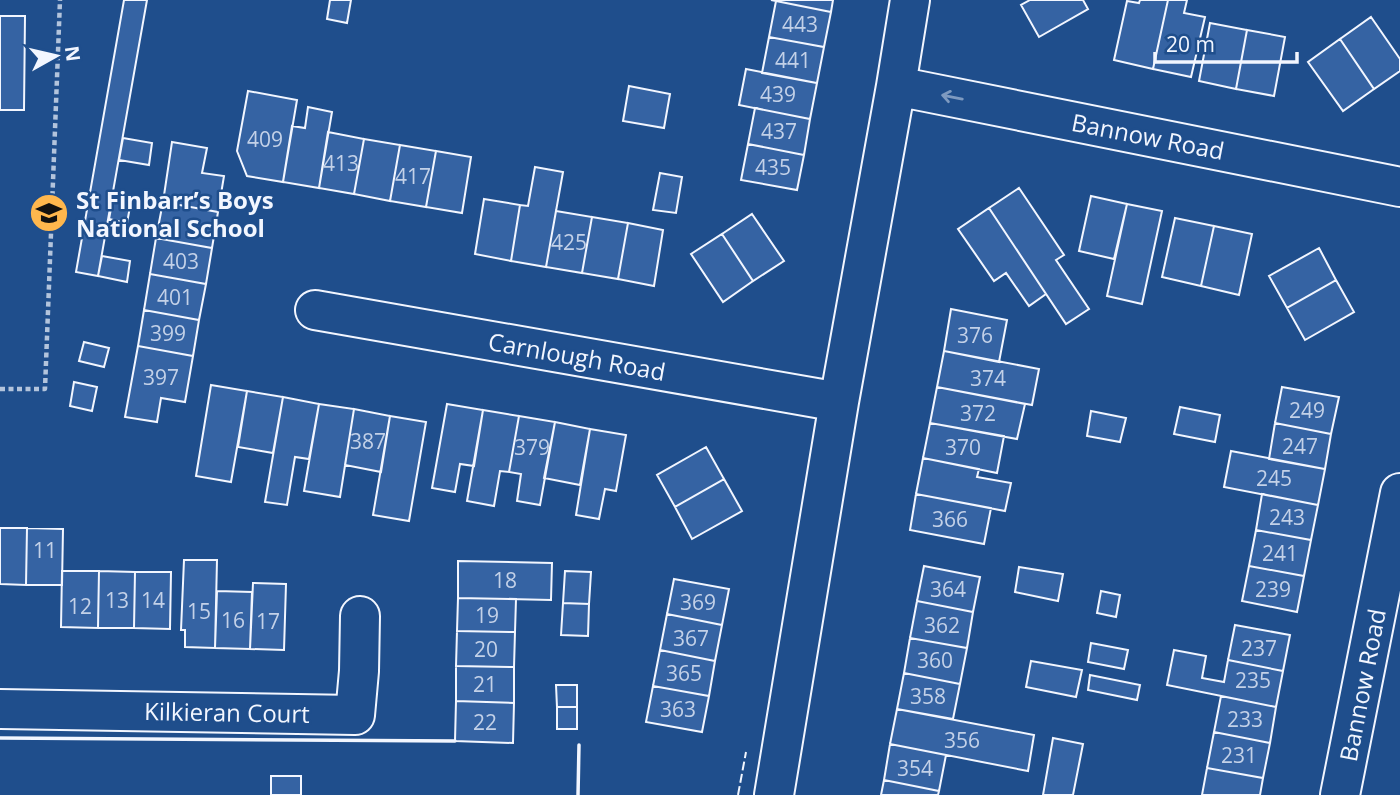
<svg xmlns="http://www.w3.org/2000/svg" width="1400" height="795" font-family="'Open Sans',sans-serif">
<rect width="100%" height="100%" fill="#1f4e8c"/>
<path fill="#3563a3" stroke="#f2f6ff" stroke-width="2" d="M 124,0 L 147,0 L 98,276 L 76,272 Z
M 330,0 L 351,0 L 347,23 L 327,19 Z
M 771,0 L 833,0 L 831,12 Z
M 1030,0 L 1083,0 L 1088,9 L 1039,37 L 1021,5 Z
M 1140,0 L 1168,0 L 1153,69 L 1114,60 L 1127,1 L 1139,3 Z
M 1168,0 L 1187,0 L 1184,13 L 1205,17 L 1191,77 L 1153,69 Z
M 776,1 L 831,12 L 824,47 L 769,37 Z
M 0,16 L 25,16 L 24,110 L 0,110 Z
M 1371,17 L 1400,59 L 1400,71 L 1374,89 L 1340,39 Z
M 1210,23 L 1247,30 L 1236,89 L 1199,81 Z
M 1247,30 L 1285,37 L 1274,96 L 1236,89 Z
M 769,37 L 824,47 L 817,83 L 762,73 Z
M 1340,39 L 1374,89 L 1343,111 L 1308,62 Z
M 746,69 L 817,83 L 810,119 L 739,105 Z
M 629,86 L 670,94 L 664,128 L 623,121 Z
M 248,91 L 297,100 L 283,182 L 247,176 L 237,151 Z
M 308,107 L 332,112 L 319,188 L 283,182 L 292,126 L 305,128 Z
M 755,108 L 810,119 L 804,155 L 748,144 Z
M 328,132 L 364,139 L 354,194 L 319,188 Z
M 123,138 L 152,143 L 149,165 L 119,160 Z
M 364,139 L 400,145 L 390,201 L 354,194 Z
M 172,142 L 207,148 L 202,173 L 224,176 L 218,212 L 163,202 Z
M 748,144 L 804,155 L 797,190 L 741,180 Z
M 400,145 L 436,151 L 426,207 L 390,201 Z
M 436,151 L 471,157 L 462,213 L 426,207 Z
M 535,167 L 563,172 L 546,267 L 511,261 L 520,205 L 528,206 Z
M 660,173 L 682,177 L 676,213 L 653,210 Z
M 1019,188 L 1064,255 L 1056,260 L 1089,309 L 1066,324 L 989,208 Z
M 114,193 L 132,196 L 127,223 L 109,219 Z
M 1091,196 L 1127,204 L 1114,259 L 1079,251 Z
M 484,199 L 520,205 L 511,261 L 475,254 Z
M 163,202 L 218,212 L 212,248 L 156,238 Z
M 1127,204 L 1162,211 L 1142,304 L 1107,296 Z
M 989,208 L 1046,294 L 1029,306 L 1006,273 L 994,281 L 958,229 Z
M 556,211 L 592,217 L 582,273 L 546,267 Z
M 752,214 L 784,261 L 753,281 L 722,234 Z
M 592,217 L 628,223 L 618,279 L 582,273 Z
M 1175,218 L 1214,226 L 1201,286 L 1162,277 Z
M 628,223 L 663,230 L 654,286 L 618,279 Z
M 1214,226 L 1252,234 L 1239,295 L 1201,286 Z
M 722,234 L 753,281 L 723,302 L 691,254 Z
M 156,238 L 212,248 L 206,284 L 150,274 Z
M 1319,248 L 1336,280 L 1287,308 L 1269,276 Z
M 102,256 L 130,261 L 127,282 L 98,276 Z
M 150,274 L 206,284 L 199,320 L 144,310 Z
M 1336,280 L 1354,312 L 1305,340 L 1287,308 Z
M 951,309 L 1007,320 L 999,362 L 944,351 Z
M 144,310 L 199,320 L 193,356 L 138,346 Z
M 84,342 L 109,348 L 104,367 L 79,361 Z
M 138,346 L 193,356 L 185,402 L 161,398 L 157,422 L 125,417 Z
M 944,351 L 1039,369 L 1032,405 L 937,387 Z
M 74,382 L 97,387 L 92,411 L 70,406 Z
M 211,385 L 247,391 L 231,482 L 196,476 Z
M 937,387 L 1025,404 L 1017,439 L 930,423 Z
M 1282,387 L 1339,397 L 1331,434 L 1275,423 Z
M 247,391 L 283,397 L 273,453 L 238,447 Z
M 283,397 L 319,404 L 309,459 L 295,457 L 287,505 L 265,502 Z
M 319,404 L 354,409 L 340,497 L 304,491 Z
M 447,404 L 483,410 L 474,466 L 460,464 L 455,492 L 432,488 Z
M 1180,407 L 1220,415 L 1215,442 L 1174,434 Z
M 354,409 L 390,416 L 381,472 L 345,465 Z
M 483,410 L 519,416 L 509,472 L 500,471 L 494,506 L 467,501 Z
M 1091,411 L 1126,418 L 1120,442 L 1087,436 Z
M 390,416 L 426,422 L 409,521 L 373,515 Z
M 519,416 L 555,422 L 540,505 L 517,501 L 521,474 L 509,472 Z
M 555,422 L 590,429 L 580,485 L 544,478 Z
M 930,423 L 1004,436 L 997,473 L 923,458 Z
M 1275,423 L 1331,434 L 1325,469 L 1269,459 Z
M 590,429 L 626,435 L 616,491 L 605,489 L 599,519 L 576,515 Z
M 706,447 L 724,479 L 675,507 L 657,475 Z
M 1231,451 L 1325,469 L 1318,505 L 1224,487 Z
M 923,458 L 979,469 L 977,477 L 1011,483 L 1005,511 L 916,494 Z
M 724,479 L 742,511 L 692,539 L 675,507 Z
M 916,494 L 991,508 L 984,544 L 910,530 Z
M 1262,494 L 1318,505 L 1311,540 L 1256,530 Z
M 0,528 L 27,528 L 26,585 L 0,584 Z
M 27,528 L 63,529 L 62,585 L 26,585 Z
M 1256,530 L 1311,540 L 1304,576 L 1249,566 Z
M 184,560 L 217,560 L 215,648 L 185,647 L 185,630 L 181,630 Z
M 458,561 L 552,563 L 551,600 L 458,598 Z
M 924,566 L 980,577 L 973,612 L 917,601 Z
M 1249,566 L 1304,576 L 1297,612 L 1242,601 Z
M 1019,567 L 1063,574 L 1058,601 L 1015,592 Z
M 62,571 L 99,571 L 98,628 L 61,627 Z
M 99,571 L 135,572 L 134,628 L 98,628 Z
M 565,571 L 591,572 L 589,604 L 563,603 Z
M 135,572 L 171,572 L 170,629 L 134,628 Z
M 674,579 L 729,589 L 722,625 L 667,614 Z
M 253,583 L 286,584 L 284,650 L 250,649 Z
M 217,591 L 252,592 L 250,649 L 215,648 Z
M 1101,591 L 1120,595 L 1116,617 L 1097,613 Z
M 458,598 L 516,599 L 515,632 L 457,631 Z
M 917,601 L 973,612 L 967,648 L 910,638 Z
M 563,603 L 589,604 L 588,636 L 561,635 Z
M 667,614 L 722,625 L 715,661 L 660,650 Z
M 1235,625 L 1290,635 L 1283,671 L 1228,660 Z
M 457,631 L 515,632 L 514,667 L 456,666 Z
M 910,638 L 967,648 L 960,684 L 904,673 Z
M 1091,643 L 1128,650 L 1124,669 L 1088,662 Z
M 660,650 L 715,661 L 709,696 L 653,686 Z
M 1174,650 L 1206,656 L 1202,678 L 1224,682 L 1228,660 L 1283,671 L 1276,707 L 1167,685 Z
M 1031,661 L 1082,670 L 1076,697 L 1026,687 Z
M 456,666 L 514,667 L 514,703 L 456,701 Z
M 904,673 L 960,684 L 953,719 L 897,709 Z
M 1090,675 L 1140,685 L 1137,700 L 1088,690 Z
M 556,685 L 577,685 L 577,707 L 557,707 Z
M 653,686 L 709,696 L 702,732 L 646,722 Z
M 1221,696 L 1276,707 L 1270,743 L 1214,732 Z
M 456,701 L 514,703 L 513,743 L 455,741 Z
M 557,707 L 577,707 L 577,729 L 557,729 Z
M 897,709 L 1034,735 L 1028,771 L 890,744 Z
M 1214,732 L 1270,743 L 1263,778 L 1207,768 Z
M 1053,738 L 1083,744 L 1073,795 L 1043,795 Z
M 890,744 L 946,755 L 939,791 L 884,780 Z
M 1207,768 L 1263,778 L 1260,795 L 1202,795 Z
M 271,776 L 301,776 L 301,795 L 271,795 Z
M 884,780 L 939,791 L 938,795 L 881,795 Z"/>
<g fill="none" stroke-linecap="round" stroke-linejoin="round">
<g stroke="#f2f6ff" stroke-width="42">
<path id="street" d="M 896,86 L 1400,187
M 315,310 L 839,402
M 0,709 L 355,715 L 359,671 L 360,616
M 774,795 L 839,402 L 896,86 L 910,0
M 1340,795 L 1400,493"/>
</g>
<path stroke="#b3c4dc" stroke-width="4.5" stroke-dasharray="5 3.5" stroke-linecap="butt" d="M 0,389 L 45,389 L 60,0"/>
<use href="#street" stroke="#1f4e8c" stroke-width="38"/>
<path stroke="#f2f6ff" stroke-width="2" stroke-dasharray="9 3.5" stroke-linecap="butt" d="M 738,795 L 746,752"/>
<path stroke="#f2f6ff" stroke-width="3.5" d="M 0,738 L 455,741
M 578,795 L 579,745"/>
</g>
<defs><path id="oneway-shaft" d="M-6 0H5M1.5-3L5.5 0L1.5 3" fill="none" stroke-width="1.6" stroke-linecap="round" stroke-linejoin="round" transform="scale(1.75)"/></defs>
<use stroke="#7e9ac0" href="#oneway-shaft" transform="translate(952 97) rotate(-169)"/>
<defs>
<g id="school-disc" transform="scale(2.0125)"><circle r="9.5" fill="#ffb74d" stroke="#1f4e8c"/><path d="M0-5L7-2L0 1L-7-2ZM-4 1L0 2.5L4 1V4Q0 6-4 4Z" fill="#111"/></g>
</defs>
<g fill-rule="evenodd">
<use href="#school-disc" x="49" y="213"/>
</g>
<g text-anchor="middle" dominant-baseline="central" stroke-width="5" stroke-linejoin="round" paint-order="stroke">
<g font-size="21" fill="#c3d1e8">
<text x="800" y="24">443</text>
<text x="793" y="60">441</text>
<text x="778" y="94">439</text>
<text x="779" y="131">437</text>
<text x="265" y="139">409</text>
<text x="341" y="163">413</text>
<text x="773" y="167">435</text>
<text x="413" y="176">417</text>
<text x="569" y="242">425</text>
<text x="181" y="261">403</text>
<text x="175" y="297">401</text>
<text x="168" y="333">399</text>
<text x="975" y="335">376</text>
<text x="161" y="377">397</text>
<text x="988" y="378">374</text>
<text x="1307" y="410">249</text>
<text x="978" y="413">372</text>
<text x="368" y="441">387</text>
<text x="1300" y="446">247</text>
<text x="532" y="447">379</text>
<text x="963" y="447">370</text>
<text x="1274" y="478">245</text>
<text x="1287" y="517">243</text>
<text x="950" y="519">366</text>
<text x="45" y="550">11</text>
<text x="1280" y="553">241</text>
<text x="505" y="580">18</text>
<text x="948" y="589">364</text>
<text x="1273" y="589">239</text>
<text x="117" y="600">13</text>
<text x="153" y="600">14</text>
<text x="698" y="602">369</text>
<text x="80" y="606">12</text>
<text x="199" y="611">15</text>
<text x="487" y="615">19</text>
<text x="233" y="620">16</text>
<text x="268" y="621">17</text>
<text x="942" y="625">362</text>
<text x="691" y="638">367</text>
<text x="1259" y="648">237</text>
<text x="486" y="649">20</text>
<text x="935" y="660">360</text>
<text x="684" y="673">365</text>
<text x="1253" y="680">235</text>
<text x="485" y="684">21</text>
<text x="928" y="696">358</text>
<text x="678" y="709">363</text>
<text x="1245" y="719">233</text>
<text x="485" y="722">22</text>
<text x="962" y="740">356</text>
<text x="1239" y="755">231</text>
<text x="915" y="768">354</text>
</g>
<g font-size="24" fill="#f2f6ff" stroke="#1f4e8c">
<text transform="translate(1148 136) rotate(11)">Bannow Road</text>
<text transform="translate(577 356) rotate(10)">Carnlough Road</text>
<text transform="translate(1362 685) rotate(-79)">Bannow Road</text>
<text transform="translate(227 712) rotate(1)">Kilkieran Court</text>
</g>
<g font-size="24" font-weight="bold" fill="#f2f6ff" stroke="#1f4e8c" text-anchor="start">
<text x="76" y="199">St Finbarr’s Boys<tspan x="76" dy="28">National School</tspan></text>
</g>
</g>
<g transform="translate(56 56) rotate(82)" stroke="#1f4e8c" stroke-width="5" paint-order="stroke">
<path d="M0-5L12 26L0 18L-12 26Z" fill="#f2f6ff"/>
<text y="-10" font-size="19" font-weight="bold" text-anchor="middle" fill="#f2f6ff">N</text>
</g>
<path d="M1155 52v10h142v-10" fill="none" stroke="#f2f6ff" stroke-width="3.5"/>
<text x="1166" y="52" font-size="21" fill="#f2f6ff" stroke="#1f4e8c" stroke-width="5" paint-order="stroke">20 m</text>
</svg>
